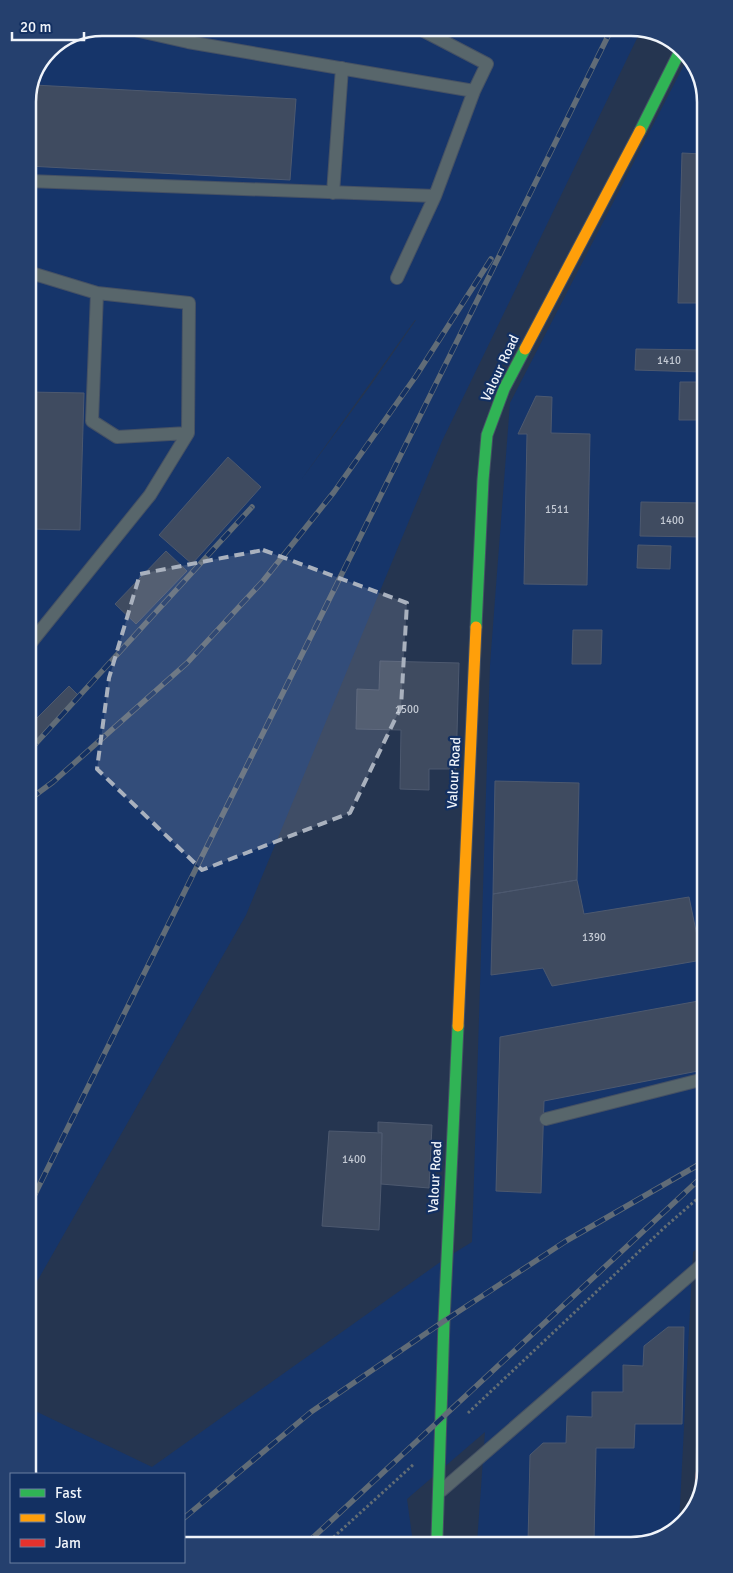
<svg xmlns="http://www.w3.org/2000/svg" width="733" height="1573" font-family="Signika,sans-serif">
<rect width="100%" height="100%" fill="#253550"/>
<path fill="#16356a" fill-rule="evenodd" d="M 102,28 L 636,28 L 641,30 L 442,441 L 246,915 L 31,1292 L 28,98 L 50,49 ZM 416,320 L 371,385 L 301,480 L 415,320 Z
M 687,59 L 701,78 L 704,955 L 696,1101 L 704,1097 L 705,1242 L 693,1252 L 679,1524 L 655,1541 L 477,1543 L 485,1432 L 407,1499 L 413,1543 L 184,1545 L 184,1474 L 32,1474 L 31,1409 L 152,1467 L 446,1258 L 472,1242 L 490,665 L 510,403 Z"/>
<path fill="#3f4b60" stroke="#4d596f" d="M 34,85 L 296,99 L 290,180 L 28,166 L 28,98 Z
M 682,153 L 702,154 L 702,303 L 678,303 Z
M 28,204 L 34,204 L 33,229 L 28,229 Z
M 636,349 L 702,350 L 702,372 L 635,370 Z
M 680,382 L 702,382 L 702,420 L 679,420 Z
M 28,392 L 84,393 L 80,530 L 29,529 Z
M 536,396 L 552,397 L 551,433 L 590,434 L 587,585 L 524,584 L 527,434 L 518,434 Z
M 228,457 L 261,487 L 192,564 L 159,535 Z
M 641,502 L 703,503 L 703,537 L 640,536 Z
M 638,545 L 671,546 L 670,569 L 637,568 Z
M 166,551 L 187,571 L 136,624 L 115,604 Z
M 573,630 L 602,630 L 601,664 L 572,664 Z
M 380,661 L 459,663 L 456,769 L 429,769 L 429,790 L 400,789 L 401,730 L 356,729 L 357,689 L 379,690 Z
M 69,686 L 78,695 L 29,747 L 29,726 Z
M 495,781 L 579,783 L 577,880 L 493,894 Z
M 577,880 L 584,914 L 689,897 L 702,960 L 552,986 L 543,968 L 491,975 L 493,894 Z
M 704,1000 L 703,1070 L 544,1101 L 541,1193 L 496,1191 L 500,1037 Z
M 378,1122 L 432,1125 L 429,1188 L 381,1184 L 382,1133 L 378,1132 Z
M 329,1131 L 382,1133 L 381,1184 L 379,1230 L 322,1226 Z
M 668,1327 L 684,1327 L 682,1424 L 635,1424 L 634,1448 L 596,1448 L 594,1542 L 528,1542 L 530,1455 L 543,1443 L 566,1443 L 567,1416 L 592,1417 L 592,1392 L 623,1392 L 623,1365 L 643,1366 L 644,1346 Z"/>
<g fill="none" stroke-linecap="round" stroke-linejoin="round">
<g stroke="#455164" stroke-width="14">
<path id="lane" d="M 418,28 L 487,64 L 474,91
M 518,28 L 522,30
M 28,181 L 435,196 L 474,91 L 188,42 L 126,28
M 333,193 L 342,68
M 28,272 L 97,293 L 189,303 L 188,433 L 117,437 L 92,421 L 97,293
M 397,278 L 435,196
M 29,645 L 150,495 L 188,433
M 546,1119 L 704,1079
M 441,1491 L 705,1262"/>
</g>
<g stroke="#455164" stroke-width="13">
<path id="fast" d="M 640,131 L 681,49
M 476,627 L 483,480 L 487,435 L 504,389 L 525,349
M 435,1543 L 437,1538 L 444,1321 L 458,1026"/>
</g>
<g stroke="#455164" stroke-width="13">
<path id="slow" d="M 525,349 L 640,131
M 458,1026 L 476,627"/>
</g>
<g stroke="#455164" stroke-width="13">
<path id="jam" d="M 701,1484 L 705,1380"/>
</g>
<path stroke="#626d75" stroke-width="3" stroke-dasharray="2.5 2.5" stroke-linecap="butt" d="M 468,1413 L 665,1227 L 705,1192
M 326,1544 L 414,1464"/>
<use href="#lane" stroke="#58666b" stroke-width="12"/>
<use href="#fast" stroke="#30b455" stroke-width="11"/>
<use href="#slow" stroke="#ff9f0a" stroke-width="11"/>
<use href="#jam" stroke="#e5322d" stroke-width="11"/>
<g stroke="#616c77" stroke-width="5.5">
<path id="rail" d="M 29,751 L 252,507
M 30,799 L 53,782 L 187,663 L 263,581 L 334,492 L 416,376 L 491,259
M 31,1202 L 612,28
M 184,1518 L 311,1412 L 444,1321 L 566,1241 L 705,1161
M 306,1544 L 705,1174"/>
</g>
<use href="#rail" stroke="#133062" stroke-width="4" stroke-dasharray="11" stroke-linecap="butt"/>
</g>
<path fill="#a9b1be" fill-opacity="0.2" stroke="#a9b1be" stroke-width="4" stroke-dasharray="10 6" stroke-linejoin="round" d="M 263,550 L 407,603 L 401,707 L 350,813 L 202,870 L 97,769 L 109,678 L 140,574 Z"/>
<g text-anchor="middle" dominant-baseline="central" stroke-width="4.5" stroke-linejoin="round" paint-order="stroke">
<g font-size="11" fill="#c4cad4">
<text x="669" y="360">1410</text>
<text x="557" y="509">1511</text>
<text x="672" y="520">1400</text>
<text x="407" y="709">1500</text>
<text x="594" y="937">1390</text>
<text x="354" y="1159">1400</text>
</g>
<g font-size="14" fill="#f0f4fa" stroke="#133062">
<text transform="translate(500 368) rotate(-65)">Valour Road</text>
<text transform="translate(454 773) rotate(-87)">Valour Road</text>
<text transform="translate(435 1177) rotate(-87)">Valour Road</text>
</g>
</g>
<path d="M0 0H733V1573H0ZM102 36H631A66 66 0 0 1 697 102V1471A66 66 0 0 1 631 1537H102A66 66 0 0 1 36 1471V102A66 66 0 0 1 102 36Z" fill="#25406e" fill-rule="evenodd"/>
<path fill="none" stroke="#f0f4fa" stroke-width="2.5" d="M102 36H631A66 66 0 0 1 697 102V1471A66 66 0 0 1 631 1537H102A66 66 0 0 1 36 1471V102A66 66 0 0 1 102 36Z"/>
<rect x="10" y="1473" width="175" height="90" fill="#133062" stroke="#6b7e9f"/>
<rect x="20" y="1489" width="25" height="8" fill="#30b455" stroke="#6b7e9f"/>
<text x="55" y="1498" font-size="15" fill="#f0f4fa">Fast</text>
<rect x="20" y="1514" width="25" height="8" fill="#ff9f0a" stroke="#6b7e9f"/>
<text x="55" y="1523" font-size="15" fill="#f0f4fa">Slow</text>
<rect x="20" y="1539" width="25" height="8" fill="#e5322d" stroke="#6b7e9f"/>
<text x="55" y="1548" font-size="15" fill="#f0f4fa">Jam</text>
<path d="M12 32v8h72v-8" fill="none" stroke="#f0f4fa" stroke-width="2.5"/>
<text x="20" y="32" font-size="15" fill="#f0f4fa" stroke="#133062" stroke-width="4" paint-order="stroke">20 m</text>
</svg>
